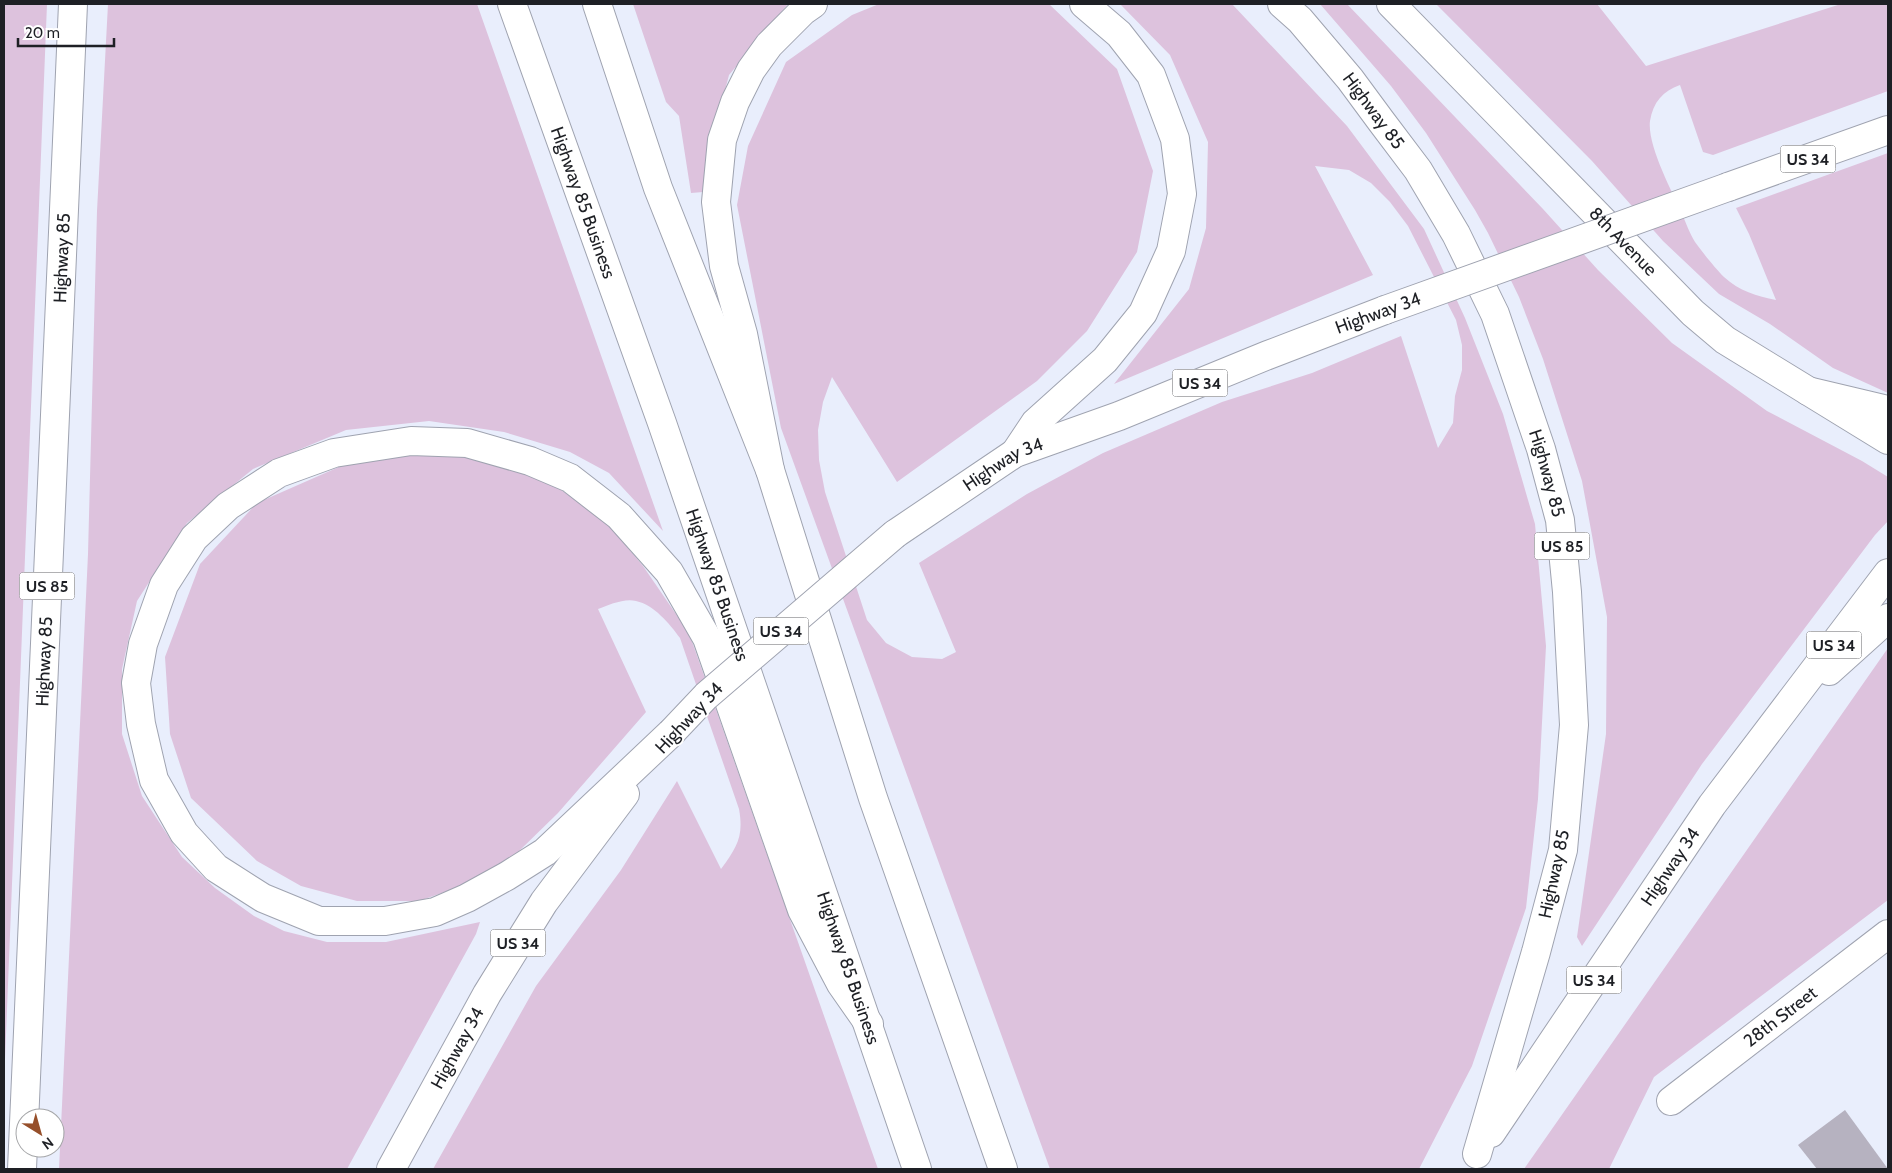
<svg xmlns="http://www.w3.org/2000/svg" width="1892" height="1173" font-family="Cabin,sans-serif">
<rect width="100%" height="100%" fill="#e9eefc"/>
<path fill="#ddc2dd" d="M 4,4 L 47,4 L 4,1085 Z
M 108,4 L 477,4 L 663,531 L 609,473 L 570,452 L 504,432 L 429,421 L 346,430 L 253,469 L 187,523 L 137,601 L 122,669 L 122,734 L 142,796 L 182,857 L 215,888 L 254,916 L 284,931 L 327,942 L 386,942 L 480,922 L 476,934 L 347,1169 L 59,1169 L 88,554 L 97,211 Z
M 633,4 L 788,4 L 729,75 L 712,139 L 703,192 L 691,193 L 679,116 L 666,102 Z
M 879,4 L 1049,4 L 1117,69 L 1153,171 L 1137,252 L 1087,331 L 1037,381 L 897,482 L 832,377 L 823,402 L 818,430 L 819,460 L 825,492 L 867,620 L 886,643 L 912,657 L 942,659 L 956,652 L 919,563 L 1027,494 L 1103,453 L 1222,402 L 1312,373 L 1401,336 L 1438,448 L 1453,423 L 1455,396 L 1462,370 L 1462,345 L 1456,320 L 1408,226 L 1390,202 L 1371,183 L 1349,170 L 1315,166 L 1373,275 L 1114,384 L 1189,289 L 1206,228 L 1208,142 L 1170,55 L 1120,4 L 1232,4 L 1347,126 L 1424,229 L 1465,318 L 1503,414 L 1535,524 L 1546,646 L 1538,799 L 1526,908 L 1472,1066 L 1419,1169 L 1050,1169 L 781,428 L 737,205 L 748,146 L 786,62 L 852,15 Z
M 1320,4 L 1347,4 L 1543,209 L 1598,270 L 1672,343 L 1767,411 L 1862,461 L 1888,477 L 1888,521 L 1875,535 L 1702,764 L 1582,946 L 1577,937 L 1606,734 L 1607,617 L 1582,481 L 1543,359 L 1519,297 L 1488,233 L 1475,210 L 1426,133 L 1391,86 Z
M 1436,4 L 1597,4 L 1646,66 L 1841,4 L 1888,4 L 1888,91 L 1713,155 L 1703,152 L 1680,85 C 1663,91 1653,102 1650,121 C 1647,145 1672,191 1682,214 C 1686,223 1690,234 1695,242 C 1703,253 1715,268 1724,277 C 1739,291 1757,296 1776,300 L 1749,234 L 1736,208 L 1888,153 L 1888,393 L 1833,368 L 1770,324 L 1719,294 L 1663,241 L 1592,161 Z
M 438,452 L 494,462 L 552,484 L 603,518 L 643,566 L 689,633 L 878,1169 L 433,1169 L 536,986 L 621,870 L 677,781 L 721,869 C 737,847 744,836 739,809 L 680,638 C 669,623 654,605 636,601 C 624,598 609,605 598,609 L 646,712 L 558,813 L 516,854 L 470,883 L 419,901 L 357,901 L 301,886 L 257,861 L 191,798 L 170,734 L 165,657 L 200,564 L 257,503 L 348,463 Z
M 1888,648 L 1888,900 L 1654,1077 L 1609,1169 L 1524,1169 Z"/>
<path fill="#b6b2c0" d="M 1845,1110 L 1888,1169 L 1817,1169 L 1798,1145 Z"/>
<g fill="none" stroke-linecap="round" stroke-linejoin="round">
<g stroke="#9fa3b0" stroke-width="30">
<g id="street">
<path id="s1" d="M 1671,1101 L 1888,934"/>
</g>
</g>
<g stroke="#9fa3b0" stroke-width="30">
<g id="secondary">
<path id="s2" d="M 1391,4 L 1693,313 L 1725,340 L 1888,440"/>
</g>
</g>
<g stroke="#9fa3b0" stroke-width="30">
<path id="primary" d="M 597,4 L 658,188 L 770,470 L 873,798 L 1003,1169"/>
</g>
<g stroke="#9fa3b0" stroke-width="30">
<g id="highway">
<path id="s3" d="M 512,4 L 662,423 L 917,1169"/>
<path id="s4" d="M 1282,4 L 1300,20 L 1350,79 L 1381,121 L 1418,170 L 1456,234 L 1495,314 L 1541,449 L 1560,520 L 1567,592 L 1574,725 L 1563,850 L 1536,952 L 1477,1154"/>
<path d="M 1728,187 L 1888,130"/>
<path d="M 1808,391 L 1888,410"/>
<path d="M 1015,453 L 1035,423 L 1105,360 L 1143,313 L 1171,251 L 1182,194 L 1175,139 L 1151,75 L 1119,34 L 1084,4"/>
<path d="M 770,470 L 743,334 L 724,266 L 716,202 L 722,140 L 735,102 L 751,70 L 769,45 L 803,11 L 813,4"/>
<path id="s5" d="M 895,534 L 1015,453 L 1119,416 L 1268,355 L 1385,310"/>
<path d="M 1829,671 L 1888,618"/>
<path d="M 671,733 L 545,852 L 507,876 L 467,898 L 435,912 L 385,921 L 319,921 L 263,898 L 216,868 L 184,833 L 154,780 L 141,724 L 136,683 L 143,644 L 164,585 L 194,538 L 228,506 L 279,473 L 334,453 L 411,441 L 467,443 L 530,461 L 570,478 L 619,516 L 669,572 L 707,638 L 802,910 L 841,984 L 869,1024"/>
<path id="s6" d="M 1491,1133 L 1712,805 L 1888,573"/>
<path id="s7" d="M 22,1169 L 73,4"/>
<path id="s8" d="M 391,1169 L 487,994 L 544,902 L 625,794"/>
</g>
</g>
<use href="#street" stroke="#fff" stroke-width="28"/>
<use href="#secondary" stroke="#fff" stroke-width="28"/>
<use href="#primary" stroke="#fff" stroke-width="28"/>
<use href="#highway" stroke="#fff" stroke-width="28"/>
<g stroke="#9fa3b0" stroke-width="30" stroke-linecap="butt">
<path id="highway-bridge" d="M 1385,310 L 1728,187
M 671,733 L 706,696 L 895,534"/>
</g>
<use href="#highway-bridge" stroke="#fff" stroke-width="28"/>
</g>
<g text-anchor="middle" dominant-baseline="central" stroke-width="4" stroke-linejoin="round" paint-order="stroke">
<g fill="#fff" stroke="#626366" stroke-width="1">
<rect x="1780.5" y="145.5" width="55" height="27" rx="4"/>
<rect x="1172.5" y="369.5" width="55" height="27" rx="4"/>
<rect x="1534.5" y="532.5" width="55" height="27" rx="4"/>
<rect x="19.5" y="572.5" width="55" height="27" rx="4"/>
<rect x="753.5" y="617.5" width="55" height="27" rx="4"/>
<rect x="1806.5" y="631.5" width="55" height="27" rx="4"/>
<rect x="490.5" y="929.5" width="55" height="27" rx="4"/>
<rect x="1566.5" y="966.5" width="55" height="27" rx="4"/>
</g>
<g font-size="16" font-weight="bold" fill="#1e2025">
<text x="1808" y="159">US 34</text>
<text x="1200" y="383">US 34</text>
<text x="1562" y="546">US 85</text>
<text x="47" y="586">US 85</text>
<text x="781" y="631">US 34</text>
<text x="1834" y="645">US 34</text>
<text x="518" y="943">US 34</text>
<text x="1594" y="980">US 34</text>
</g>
<g font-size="18" fill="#1e2025" stroke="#fff">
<text stroke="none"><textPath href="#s4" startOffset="141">Highway 85</textPath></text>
<text stroke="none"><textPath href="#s3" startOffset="211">Highway 85 Business</textPath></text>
<text stroke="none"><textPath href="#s2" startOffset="332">8th Avenue</textPath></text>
<text stroke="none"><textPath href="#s7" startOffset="912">Highway 85</textPath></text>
<text transform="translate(1378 313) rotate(-20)">Highway 34</text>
<text stroke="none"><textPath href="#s5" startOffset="129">Highway 34</textPath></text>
<text stroke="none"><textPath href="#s4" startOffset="546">Highway 85</textPath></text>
<text stroke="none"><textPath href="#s3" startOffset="616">Highway 85 Business</textPath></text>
<text stroke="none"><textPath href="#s7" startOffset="508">Highway 85</textPath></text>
<text transform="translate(689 718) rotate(-47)">Highway 34</text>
<text stroke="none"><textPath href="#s6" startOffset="321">Highway 34</textPath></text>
<text transform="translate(1554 874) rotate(-78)">Highway 85</text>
<text stroke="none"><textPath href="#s3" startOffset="1021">Highway 85 Business</textPath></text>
<text stroke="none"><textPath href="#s1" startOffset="138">28th Street</textPath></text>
<text stroke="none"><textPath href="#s8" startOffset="138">Highway 34</textPath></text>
</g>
</g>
<rect width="1892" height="1173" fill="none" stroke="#1e2025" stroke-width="10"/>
<g transform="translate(40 1133) rotate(143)"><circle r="24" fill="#ffffff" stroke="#a5a6a8"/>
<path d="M0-4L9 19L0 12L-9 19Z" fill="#964f2a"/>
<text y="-8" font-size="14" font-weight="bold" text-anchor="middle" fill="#1e2025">N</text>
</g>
<path d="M18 38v8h96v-8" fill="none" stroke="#1e2025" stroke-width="2.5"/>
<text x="25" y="38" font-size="15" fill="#1e2025" stroke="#ffffff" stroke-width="4" paint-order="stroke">20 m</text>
</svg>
